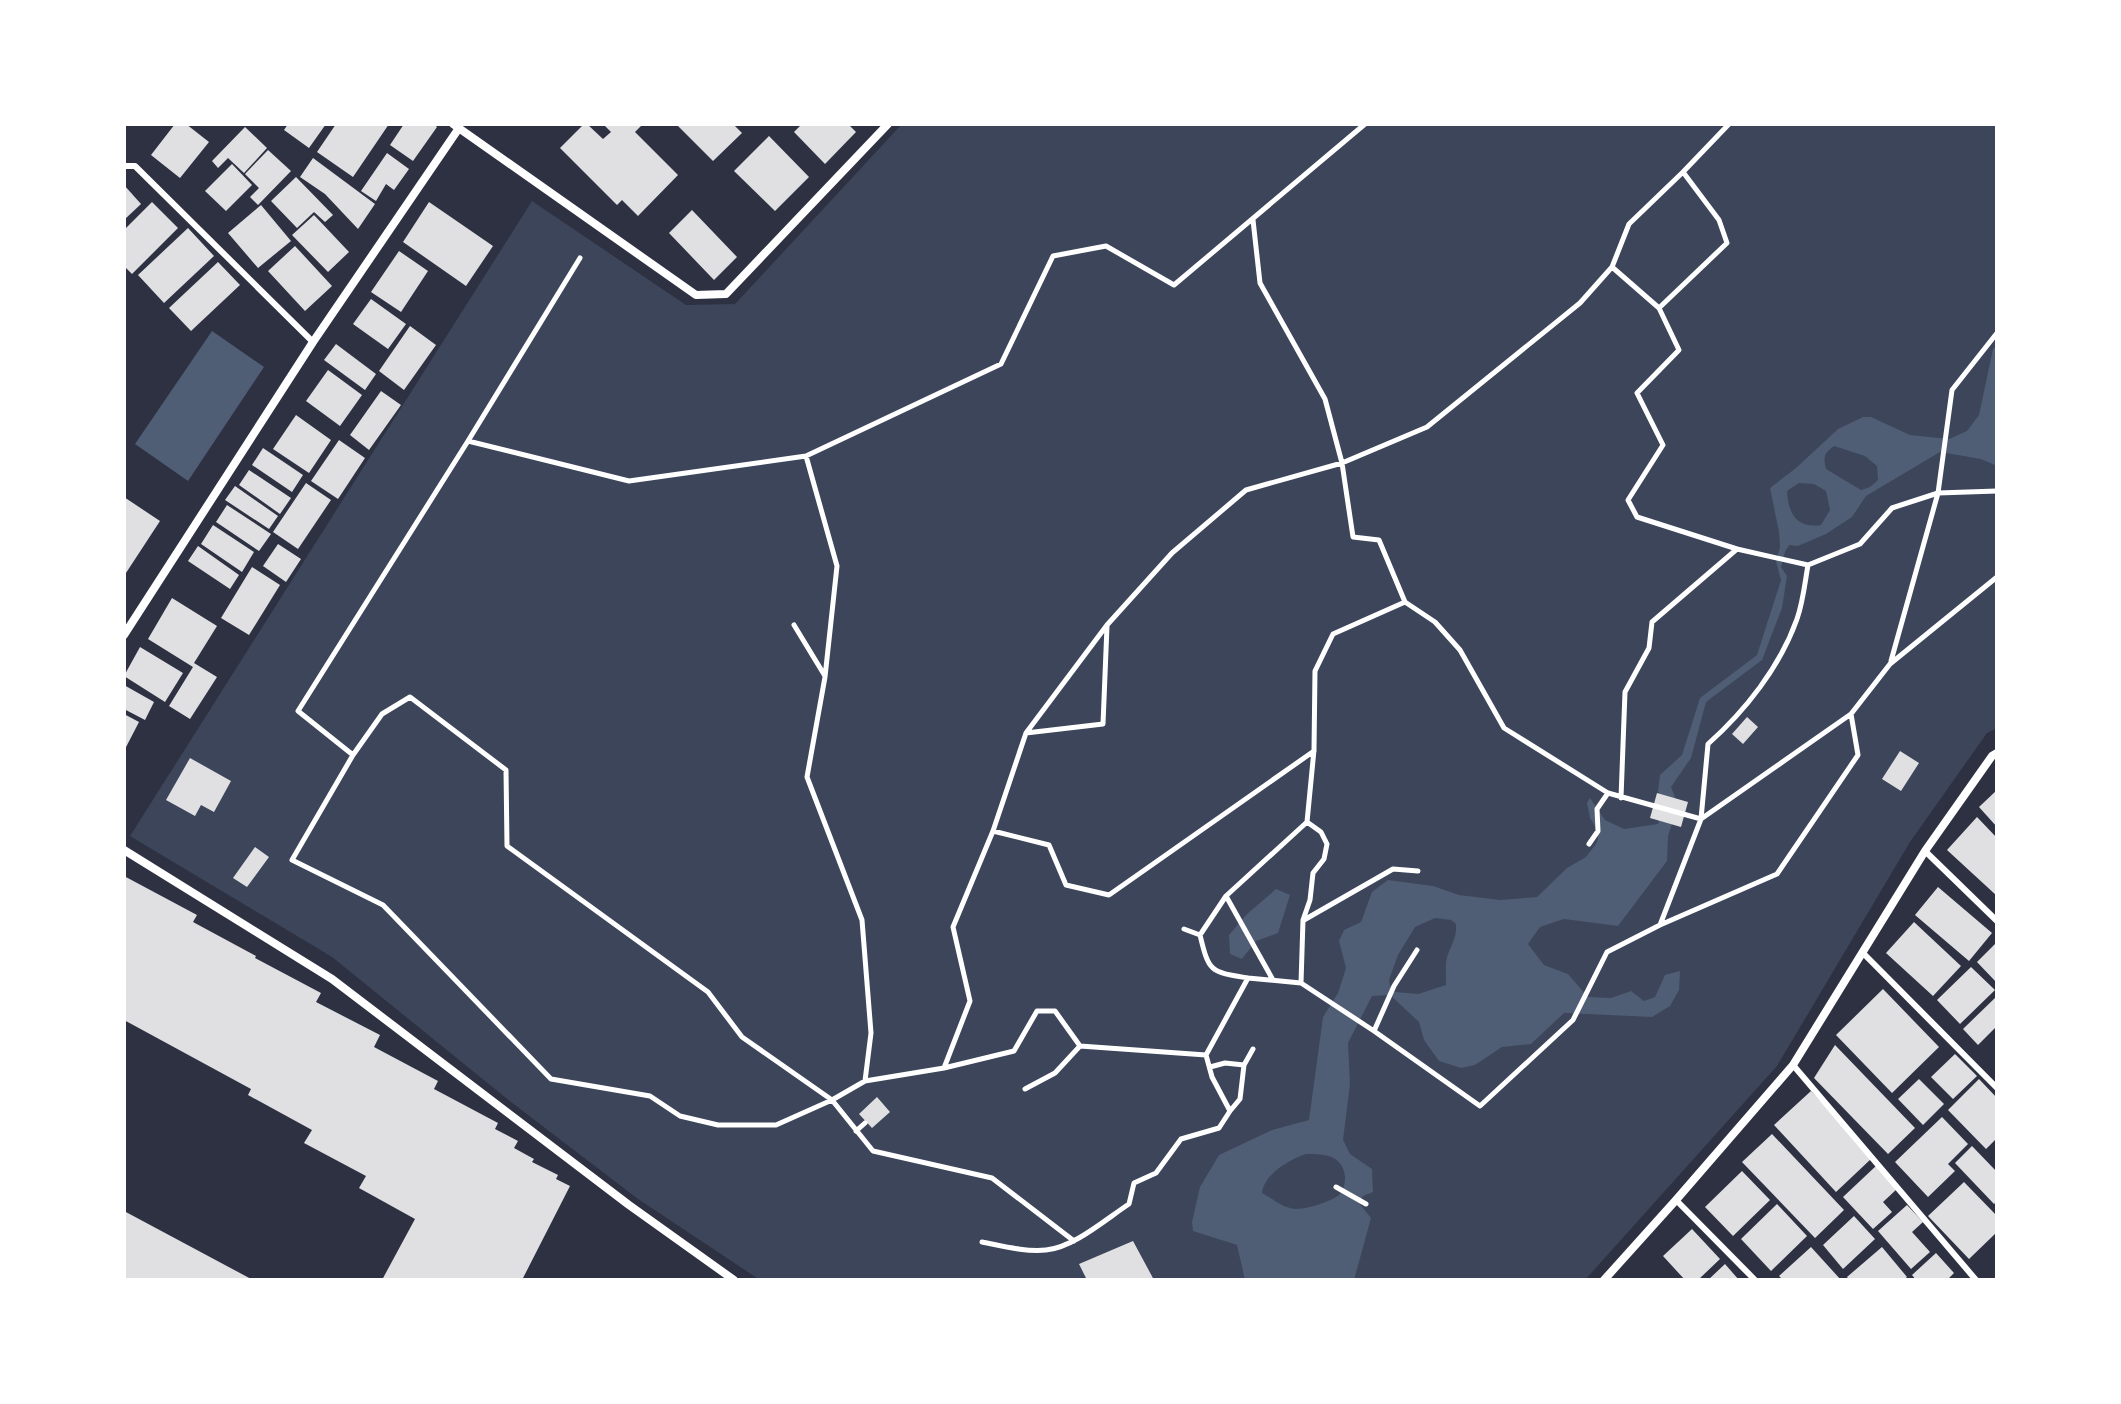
<svg xmlns="http://www.w3.org/2000/svg" width="2121" height="1404" font-family="Jost,sans-serif">
<rect width="100%" height="100%" fill="#2d3142"/>
<path fill="#3c4559" d="M 902,124 L 1997,124 L 1997,728 L 1987,733 L 1910,842 L 1777,1066 L 1585,1280 L 760,1280 L 638,1199 L 511,1102 L 332,957 L 130,836 L 532,201 L 686,305 L 735,304 Z"/>
<path fill="#4f5d75" fill-rule="evenodd" d="M 212,331 L 264,367 L 188,481 L 135,444 Z
M 1997,345 L 1997,466 L 1981,459 L 1940,452 L 1866,496 L 1852,517 L 1826,534 L 1798,546 L 1789,545 L 1785,552 L 1781,567 L 1787,576 L 1782,608 L 1762,660 L 1706,702 L 1691,758 L 1671,787 L 1678,805 L 1668,836 L 1667,861 L 1618,926 L 1564,919 L 1540,927 L 1528,944 L 1544,965 L 1568,974 L 1588,997 L 1611,998 L 1631,991 L 1644,1001 L 1655,997 L 1665,975 L 1680,971 L 1679,990 L 1670,1006 L 1652,1017 L 1564,1013 L 1531,1044 L 1502,1047 L 1475,1065 L 1461,1068 L 1439,1061 L 1424,1040 L 1419,1022 L 1390,995 L 1372,996 L 1348,1043 L 1350,1084 L 1343,1140 L 1350,1154 L 1372,1169 L 1373,1192 L 1363,1196 L 1359,1203 L 1371,1218 L 1354,1280 L 1245,1280 L 1237,1245 L 1193,1231 L 1192,1222 L 1200,1187 L 1219,1155 L 1272,1130 L 1309,1120 L 1323,1017 L 1338,993 L 1346,968 L 1339,941 L 1344,930 L 1361,922 L 1372,892 L 1388,880 L 1433,886 L 1459,895 L 1500,900 L 1537,897 L 1567,868 L 1586,857 L 1596,844 L 1598,839 L 1598,831 L 1590,818 L 1587,803 L 1590,798 L 1605,820 L 1624,829 L 1658,824 L 1664,803 L 1658,791 L 1660,775 L 1682,755 L 1700,698 L 1757,655 L 1781,580 L 1776,561 L 1780,547 L 1779,532 L 1770,488 L 1796,468 L 1838,429 L 1863,417 L 1871,417 L 1910,435 L 1949,439 L 1967,431 L 1979,415 L 1993,349 ZM 1834,446 L 1865,456 L 1877,466 L 1878,480 L 1870,487 L 1861,490 L 1826,469 C 1823,457 1824,453 1834,446 ZM 1799,483 L 1814,484 L 1826,491 L 1830,510 L 1821,525 C 1796,529 1788,512 1787,491 ZM 1435,918 L 1451,920 L 1456,924 C 1457,938 1451,945 1447,957 C 1445,966 1446,976 1446,985 L 1418,994 L 1395,992 L 1390,986 L 1389,980 L 1398,955 L 1415,927 ZM 1306,1154 C 1325,1154 1343,1155 1345,1177 C 1345,1183 1344,1190 1339,1195 C 1330,1202 1301,1212 1290,1208 C 1281,1206 1270,1197 1262,1193 C 1264,1174 1290,1159 1306,1154 Z
M 1276,889 L 1290,895 L 1278,933 L 1256,941 L 1242,959 L 1230,954 L 1229,935 L 1246,915 Z"/>
<path fill="#e0e0e3" d="M 175,124 L 186,124 L 209,142 L 180,178 L 151,155 Z
M 288,124 L 326,124 L 309,148 L 284,130 Z
M 336,124 L 389,124 L 353,177 L 317,152 Z
M 404,124 L 434,124 L 437,127 L 413,161 L 390,145 Z
M 584,124 L 587,124 L 603,139 L 611,132 L 603,124 L 643,124 L 635,132 L 678,175 L 638,216 L 622,200 L 617,205 L 560,148 Z
M 676,124 L 733,124 L 742,133 L 713,161 Z
M 802,124 L 848,124 L 856,132 L 825,164 L 794,132 Z
M 245,127 L 267,148 L 244,173 L 228,158 L 218,168 L 212,161 Z
M 769,136 L 809,177 L 775,211 L 734,171 Z
M 268,150 L 291,171 L 258,205 L 250,197 L 259,188 L 245,174 Z
M 387,153 L 409,169 L 394,190 L 386,184 L 376,201 L 361,191 Z
M 313,158 L 375,204 L 358,229 L 325,194 L 300,177 Z
M 232,164 L 252,185 L 226,211 L 205,191 Z
M 296,177 L 333,215 L 325,222 L 314,212 L 297,228 L 271,201 Z
M 124,185 L 141,204 L 124,220 Z
M 152,202 L 178,228 L 132,274 L 124,266 L 124,230 Z
M 429,202 L 493,246 L 466,286 L 403,242 Z
M 261,205 L 291,241 L 258,268 L 228,233 Z
M 692,210 L 737,257 L 714,280 L 669,233 Z
M 314,215 L 349,252 L 328,272 L 292,235 Z
M 188,228 L 214,256 L 164,303 L 138,275 Z
M 295,246 L 332,286 L 305,311 L 268,271 Z
M 399,251 L 428,271 L 401,312 L 371,292 Z
M 218,262 L 240,285 L 191,331 L 169,308 Z
M 371,299 L 406,324 L 388,349 L 353,324 Z
M 410,326 L 436,345 L 404,390 L 379,371 Z
M 336,344 L 376,374 L 365,390 L 324,360 Z
M 328,370 L 362,395 L 340,426 L 306,401 Z
M 381,391 L 401,405 L 369,450 L 350,435 Z
M 296,415 L 331,440 L 309,473 L 273,449 Z
M 339,440 L 365,458 L 338,499 L 311,481 Z
M 263,448 L 303,475 L 292,492 L 252,465 Z
M 249,470 L 291,498 L 280,514 L 239,485 Z
M 306,483 L 331,500 L 298,549 L 273,532 Z
M 235,486 L 278,516 L 269,529 L 225,500 Z
M 124,497 L 160,521 L 124,576 Z
M 227,505 L 271,534 L 259,551 L 216,522 Z
M 213,525 L 254,552 L 242,572 L 201,544 Z
M 278,544 L 301,559 L 286,582 L 263,566 Z
M 198,546 L 239,575 L 230,589 L 188,561 Z
M 252,567 L 280,585 L 249,635 L 221,618 Z
M 172,598 L 217,626 L 194,663 L 217,677 L 190,719 L 169,706 L 193,667 L 148,639 Z
M 140,647 L 183,673 L 165,702 L 124,676 Z
M 124,685 L 154,702 L 145,720 L 124,709 Z
M 124,714 L 139,722 L 124,751 Z
M 1747,717 L 1758,727 L 1743,744 L 1732,734 Z
M 1900,751 L 1919,763 L 1901,791 L 1882,779 Z
M 190,758 L 231,781 L 214,812 L 201,805 L 195,816 L 166,800 Z
M 1997,790 L 1997,827 L 1979,807 Z
M 1657,793 L 1688,802 L 1681,827 L 1650,818 Z
M 1977,817 L 1997,838 L 1997,896 L 1947,850 Z
M 255,847 L 269,857 L 247,887 L 233,878 Z
M 124,876 L 197,915 L 193,922 L 256,956 L 255,958 L 321,993 L 316,1002 L 380,1035 L 374,1047 L 438,1081 L 434,1089 L 498,1123 L 495,1129 L 518,1141 L 514,1148 L 534,1159 L 532,1162 L 558,1175 L 556,1179 L 570,1186 L 522,1280 L 382,1280 L 415,1219 L 359,1188 L 366,1176 L 304,1143 L 312,1130 L 248,1095 L 251,1089 L 124,1020 Z
M 1938,887 L 1992,933 L 1969,961 L 1915,915 Z
M 1914,922 L 1961,966 L 1933,996 L 1886,953 Z
M 1997,942 L 1997,983 L 1977,962 Z
M 1971,967 L 1995,990 L 1960,1024 L 1937,1000 Z
M 1883,989 L 1939,1047 L 1892,1093 L 1836,1035 Z
M 1997,996 L 1997,1026 L 1978,1045 L 1963,1029 Z
M 1835,1045 L 1915,1128 L 1888,1154 L 1814,1078 Z
M 1955,1054 L 1977,1076 L 1953,1099 L 1931,1077 Z
M 1919,1079 L 1944,1104 L 1923,1125 L 1898,1099 Z
M 1979,1079 L 1997,1098 L 1997,1138 L 1986,1149 L 1948,1110 Z
M 1811,1091 L 1872,1158 L 1836,1192 L 1774,1125 Z
M 877,1097 L 890,1112 L 872,1128 L 859,1114 Z
M 1942,1117 L 1968,1144 L 1948,1164 L 1955,1171 L 1928,1197 L 1895,1162 Z
M 1772,1134 L 1844,1210 L 1815,1238 L 1742,1162 Z
M 1972,1146 L 1997,1172 L 1997,1201 L 1994,1204 L 1955,1163 Z
M 1877,1165 L 1898,1188 L 1883,1202 L 1892,1212 L 1873,1229 L 1843,1197 Z
M 1742,1171 L 1770,1200 L 1733,1236 L 1705,1207 Z
M 1964,1182 L 1997,1216 L 1997,1232 L 1969,1259 L 1928,1216 Z
M 1777,1204 L 1807,1236 L 1771,1271 L 1741,1239 Z
M 1907,1205 L 1923,1222 L 1912,1232 L 1930,1252 L 1911,1269 L 1878,1231 Z
M 124,1211 L 253,1280 L 124,1280 Z
M 1854,1216 L 1875,1239 L 1843,1269 L 1823,1245 Z
M 1692,1229 L 1720,1259 L 1698,1280 L 1685,1280 L 1663,1256 Z
M 1133,1241 L 1154,1280 L 1087,1280 L 1079,1264 Z
M 1811,1247 L 1841,1280 L 1783,1280 L 1779,1276 Z
M 1882,1247 L 1907,1277 L 1903,1280 L 1849,1280 L 1847,1277 Z
M 1936,1253 L 1954,1273 L 1947,1280 L 1916,1280 L 1912,1275 Z
M 1725,1264 L 1739,1280 L 1708,1280 Z"/>
<g fill="none" stroke-linecap="round" stroke-linejoin="round">
<path stroke="#fff" stroke-width="5" d="M 1253,220 L 1260,283 L 1325,399 L 1342,463 L 1353,537 L 1379,540 L 1405,602 L 1435,622 L 1460,650 L 1504,728 L 1608,793 L 1701,819 L 1708,744 C 1745,711 1780,667 1797,619 C 1803,602 1805,582 1808,565 L 1860,544 L 1892,508 L 1938,493 L 1997,491
M 1612,267 L 1659,308 L 1679,350 L 1637,393 L 1663,445 L 1628,500 L 1637,517 L 1737,549 L 1652,622 L 1649,648 L 1625,692 L 1621,798
M 1659,308 L 1727,243 L 1719,220 L 1683,172
M 468,441 L 580,258
M 806,456 L 837,566 L 825,677 L 807,777 L 862,920 L 871,1033 L 865,1081
M 1737,549 L 1808,565
M 794,625 L 825,676
M 1891,661 L 1938,493 L 1952,390 L 1997,333
M 1026,733 L 1103,724 L 1107,626
M 353,755 L 292,860 L 383,905 L 551,1079 L 650,1096 L 680,1116 L 718,1125 L 776,1125 L 832,1100 L 865,1081 L 944,1068 L 1014,1051 L 1037,1011 L 1055,1011 L 1080,1046 L 1206,1055
M 993,831 L 1049,845 L 1066,885 L 1109,895 L 1314,751
M 1589,844 L 1598,831 L 1597,809 L 1608,793
M 1226,896 L 1273,980
M 1304,920 L 1393,869 L 1418,871
M 1660,925 L 1777,874 L 1858,755 L 1851,714
M 1184,929 L 1200,935
M 1248,978 C 1211,972 1209,973 1200,935 L 1226,896 L 1307,822 L 1314,750 L 1315,671 L 1333,634 L 1405,602
M 1301,983 L 1303,920 L 1310,900 L 1313,873 L 1324,859 L 1327,844 L 1321,832 L 1307,822
M 1374,1031 L 1394,986 L 1417,950
M 1210,1067 L 1225,1063 L 1244,1065
M 944,1068 L 970,1001 L 953,927 L 993,831 L 1026,733 L 1107,625 L 1172,553 L 1246,490 L 1342,463 L 1427,427 L 1580,303 L 1612,267 L 1629,224 L 1683,172 L 1729,124
M 1025,1089 L 1055,1073 L 1080,1046
M 1230,1111 L 1240,1099 L 1244,1065 L 1253,1049
M 856,1131 L 865,1123
M 1336,1187 L 1366,1204
M 1074,1241 L 992,1178 L 873,1151 L 832,1100 L 742,1037 L 708,992 L 507,846 L 506,770 L 410,697 L 382,714 L 353,755 L 298,711 L 468,441 L 629,481 L 806,456 L 1001,364 L 1053,256 L 1106,246 L 1174,285 L 1365,124
M 982,1242 C 1003,1246 1024,1252 1046,1250 C 1073,1248 1106,1219 1129,1204 L 1134,1183 L 1156,1173 L 1181,1139 L 1219,1128 L 1230,1111 L 1212,1077 L 1206,1055 L 1248,978 L 1301,983 L 1374,1031 L 1480,1106 L 1573,1020 L 1607,952 L 1660,925 L 1701,819 L 1851,714 L 1890,664 L 1997,577"/>
<path stroke="#fff" stroke-width="6" d="M 124,166 L 135,166 L 313,342
M 1925,851 L 1997,921
M 1863,953 L 1997,1088
M 1793,1065 L 1976,1280
M 1676,1200 L 1755,1280"/>
<path stroke="#fff" stroke-width="8" d="M 453,124 L 696,295 L 726,294 L 888,124
M 124,635 L 313,342 L 459,128
M 124,850 L 332,979 L 629,1205 L 734,1280
M 1604,1280 L 1676,1200 L 1793,1065 L 1925,851 L 1992,756 L 1997,753"/>
</g>
<rect width="2121" height="1404" fill="none" stroke="#ffffff" stroke-width="252"/>
</svg>
